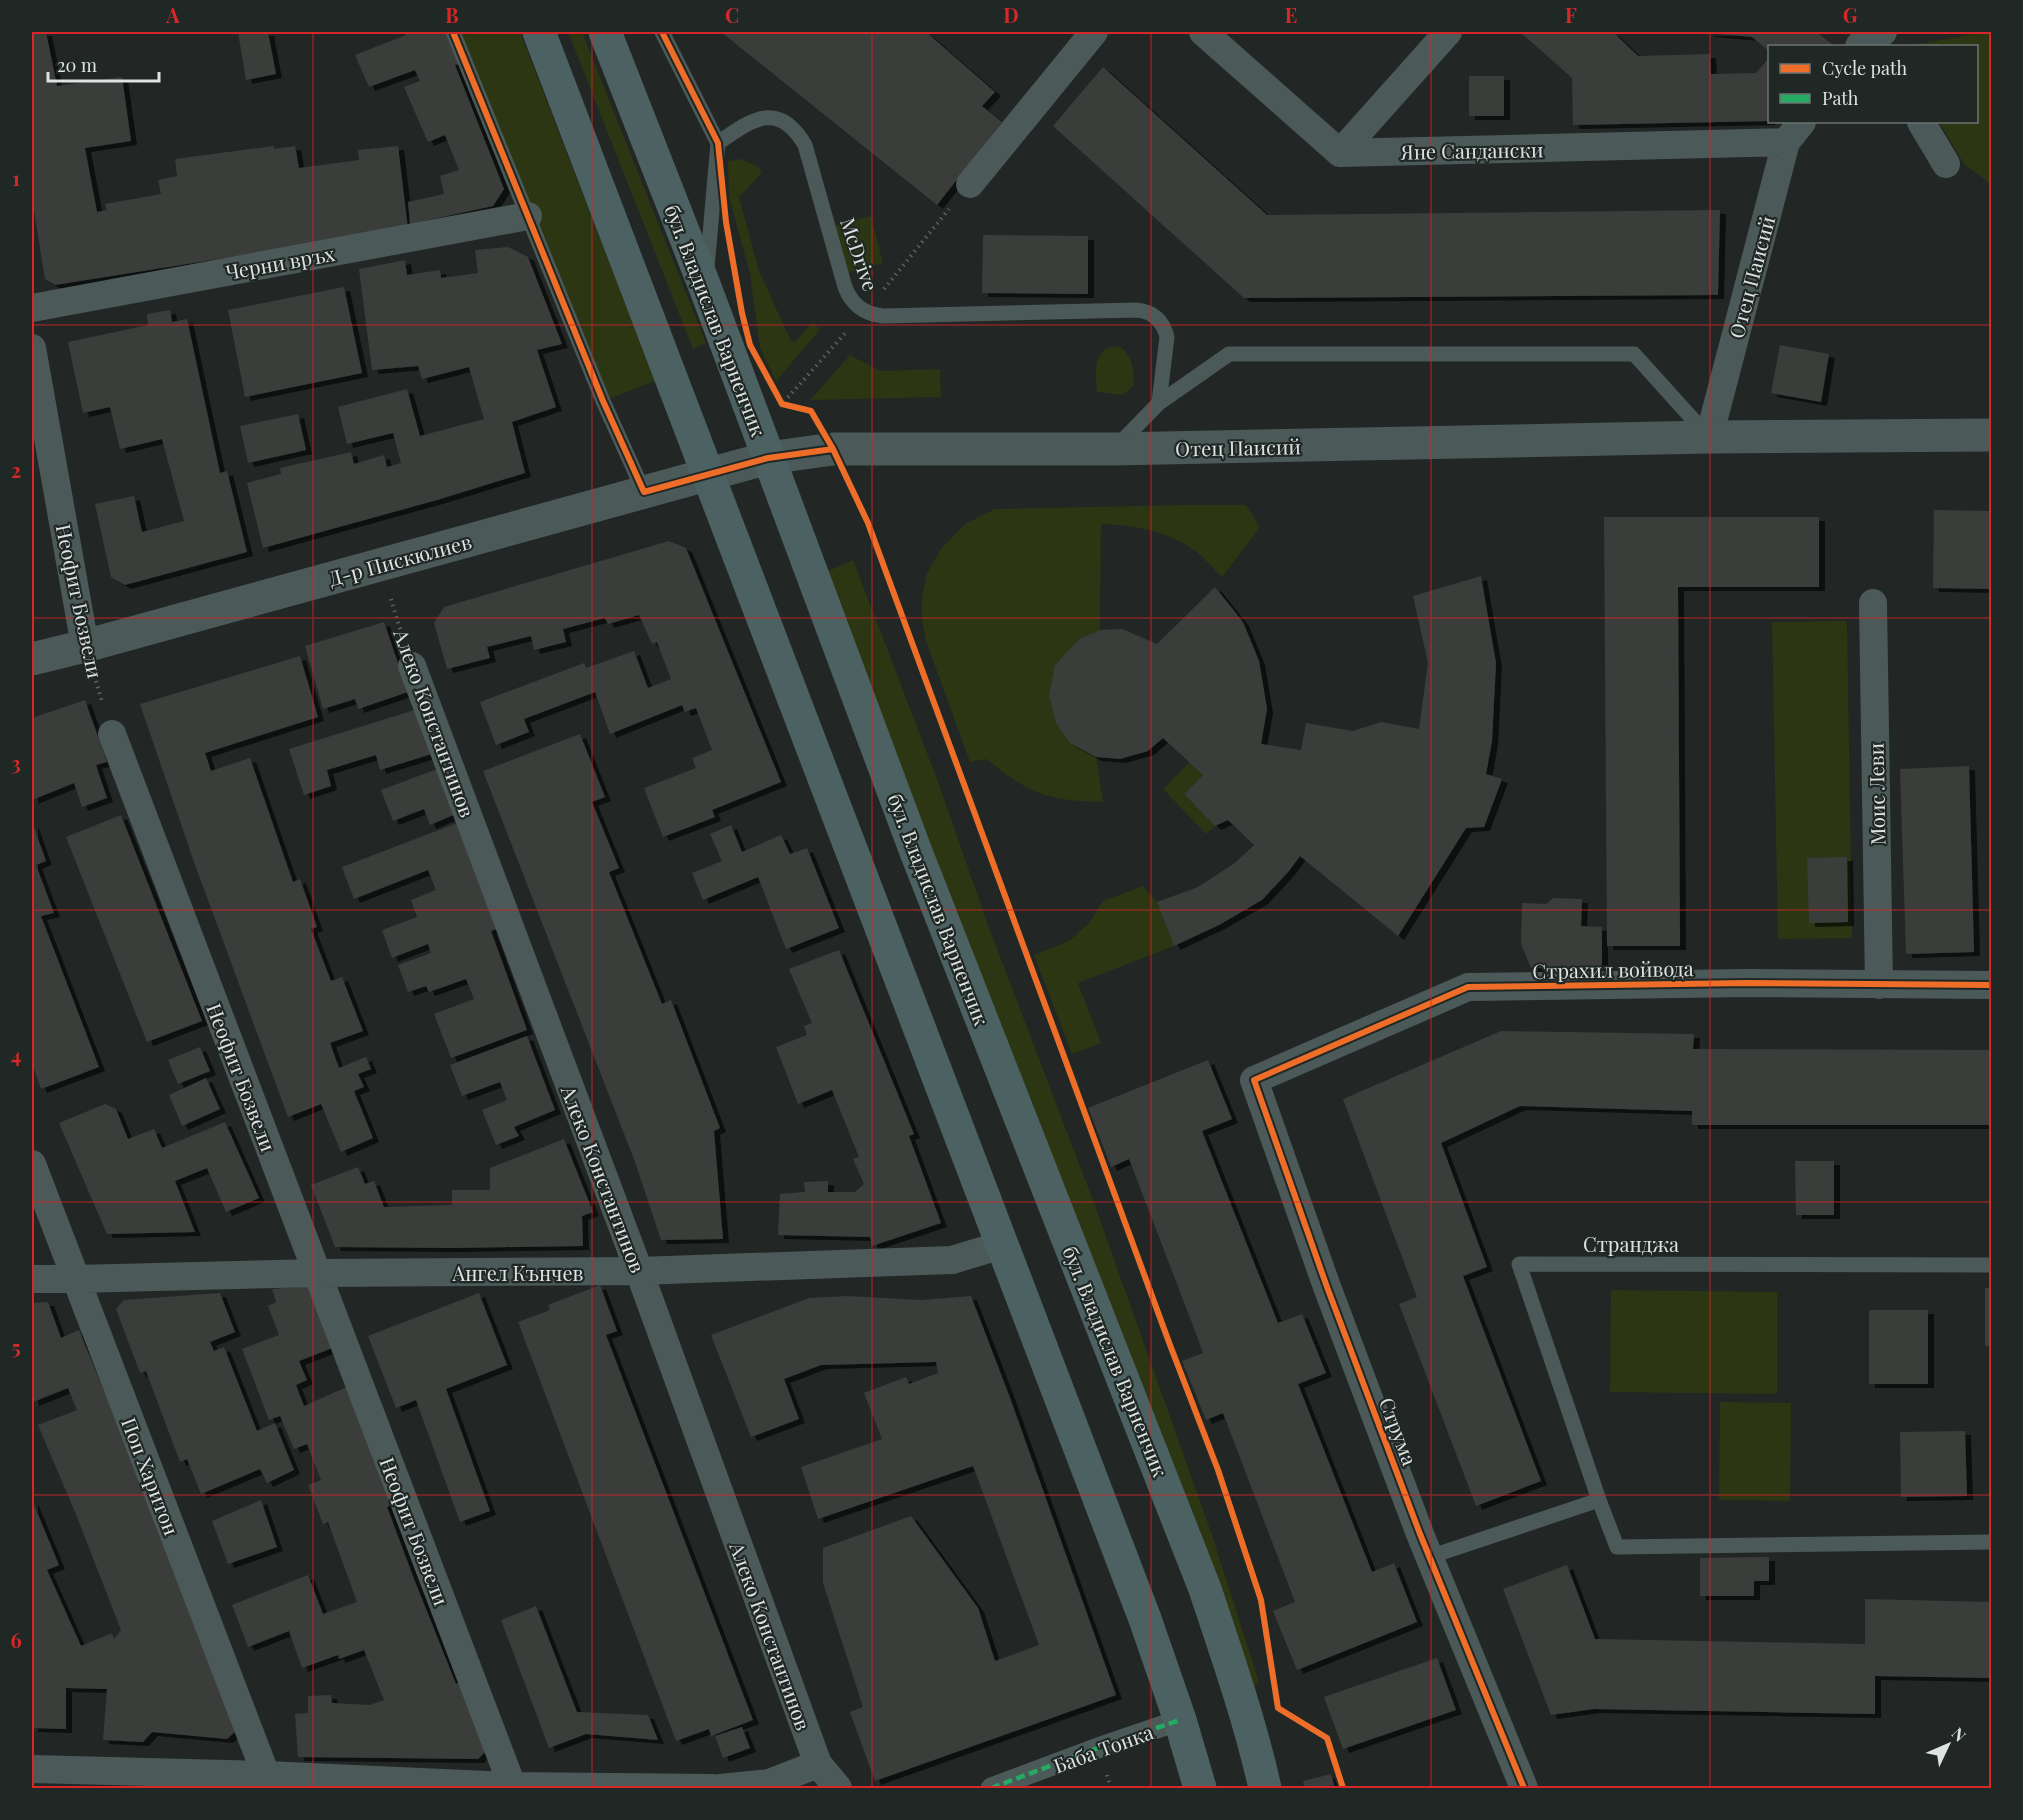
<svg xmlns="http://www.w3.org/2000/svg" width="2023" height="1820" font-family="'Playfair Display',serif">
<defs>
<filter id="shadow"><feDropShadow dx="6" dy="4" stdDeviation="0" flood-color="#0009"/></filter>
</defs>
<rect width="100%" height="100%" fill="#222625"/>
<path fill="#2c3613" d="M 453,32 L 520,32 L 655,381 L 603,401 Z
M 568,32 L 582,32 L 706,343 L 693,349 Z
M 1985,32 L 1992,32 L 1991,184 L 1964,164 L 1939,122 L 1976,122 L 1976,46 L 1909,46 Z
M 741,159 L 757,166 L 762,173 L 739,197 L 759,271 L 790,339 L 794,343 L 813,322 L 820,330 L 776,381 L 760,348 L 750,274 L 729,196 L 728,161 Z
M 871,216 L 883,263 L 846,273 L 834,226 Z
M 1117,346 C 1132,351 1135,371 1133,386 L 1123,395 L 1097,392 C 1096,374 1091,348 1117,346 Z
M 850,355 L 880,371 L 940,369 L 941,397 L 810,400 Z
M 1187,505 L 1246,505 L 1260,527 L 1222,577 C 1212,567 1202,555 1191,548 C 1164,530 1132,525 1101,524 L 1100,630 L 1079,639 L 1055,665 L 1049,694 L 1056,723 L 1070,743 L 1096,757 L 1103,802 C 1050,801 1027,794 987,759 L 970,762 L 926,641 L 922,621 L 922,599 L 927,573 L 941,549 L 965,524 L 995,509 Z
M 853,560 L 937,779 L 988,925 L 1094,1203 L 1212,1535 L 1259,1682 L 1250,1689 L 824,573 Z
M 1847,621 L 1852,938 L 1778,939 L 1772,622 Z
M 1190,762 L 1203,775 L 1184,794 L 1215,826 L 1206,834 L 1163,789 Z
M 1143,886 L 1157,902 L 1174,946 L 1078,983 L 1101,1043 L 1072,1054 L 1034,955 L 1069,941 L 1089,923 L 1103,901 Z
M 1611,1290 L 1777,1292 L 1777,1394 L 1610,1392 Z
M 1720,1402 L 1791,1403 L 1790,1501 L 1719,1500 Z"/>
<path fill="#3a3d3b" filter="url(#shadow)" d="M 32,32 L 46,32 L 57,86 L 122,77 L 131,141 L 85,148 L 97,212 L 107,210 L 105,204 L 161,194 L 158,180 L 177,176 L 175,159 L 274,146 L 274,149 L 295,146 L 299,168 L 359,160 L 358,150 L 398,146 L 408,229 L 55,285 L 45,279 L 32,198 Z
M 238,32 L 268,32 L 276,74 L 246,80 Z
M 404,32 L 445,32 L 459,64 L 455,65 L 504,189 L 493,206 L 410,224 L 408,202 L 444,194 L 440,176 L 459,170 L 445,135 L 428,142 L 404,87 L 420,81 L 415,70 L 369,87 L 355,55 L 406,35 Z
M 721,32 L 926,32 L 995,92 L 982,106 L 1002,122 L 937,205 Z
M 1520,32 L 1613,32 L 1638,56 L 1710,54 L 1711,74 L 1756,73 L 1770,57 L 1770,121 L 1573,125 L 1572,78 Z
M 1708,32 L 1816,32 L 1835,46 L 1770,46 L 1770,52 L 1752,37 L 1708,33 Z
M 1103,67 L 1267,215 L 1720,210 L 1718,295 L 1244,298 L 1053,126 Z
M 1469,76 L 1504,76 L 1504,116 L 1469,116 Z
M 983,235 L 1088,236 L 1088,294 L 982,293 Z
M 508,247 L 528,257 L 562,344 L 537,350 L 556,407 L 512,422 L 525,473 L 437,500 L 263,548 L 247,483 L 281,474 L 280,468 L 351,452 L 354,464 L 384,455 L 387,467 L 401,463 L 393,433 L 347,444 L 338,407 L 407,389 L 420,436 L 484,419 L 469,367 L 422,379 L 418,366 L 372,370 L 359,269 L 405,260 L 407,275 L 440,270 L 441,278 L 478,273 L 475,250 Z
M 344,287 L 362,373 L 245,397 L 228,310 Z
M 170,310 L 172,322 L 187,319 L 220,473 L 227,471 L 247,552 L 125,585 L 111,577 L 95,504 L 134,496 L 142,532 L 184,521 L 162,439 L 120,449 L 110,407 L 83,413 L 68,342 L 148,325 L 147,314 Z
M 1780,345 L 1829,354 L 1821,402 L 1771,393 Z
M 298,414 L 306,450 L 248,463 L 240,426 Z
M 1934,510 L 1992,511 L 1992,589 L 1933,588 Z
M 1604,517 L 1819,517 L 1819,587 L 1678,587 L 1680,946 L 1607,946 Z
M 669,541 L 686,548 L 781,782 L 712,810 L 715,817 L 663,837 L 644,788 L 696,768 L 692,758 L 712,750 L 696,708 L 685,712 L 682,705 L 610,734 L 595,692 L 524,719 L 529,732 L 496,745 L 480,702 L 584,663 L 586,668 L 634,651 L 648,688 L 671,679 L 657,642 L 652,644 L 639,615 L 608,624 L 605,618 L 563,629 L 566,642 L 534,650 L 531,636 L 487,647 L 490,658 L 447,669 L 434,623 L 444,607 Z
M 1481,576 L 1496,663 L 1492,741 L 1486,774 L 1502,779 L 1484,827 L 1466,828 L 1398,936 L 1300,856 L 1289,871 L 1262,900 L 1219,925 L 1174,946 L 1157,902 L 1198,887 L 1235,863 L 1254,845 L 1228,820 L 1215,826 L 1184,794 L 1203,775 L 1163,738 L 1148,751 L 1120,759 L 1096,757 L 1070,743 L 1056,723 L 1049,694 L 1055,665 L 1079,639 L 1100,630 L 1122,629 L 1157,644 L 1215,587 L 1243,622 L 1259,661 L 1267,709 L 1261,744 L 1301,750 L 1306,723 L 1353,731 L 1381,722 L 1419,729 L 1428,663 L 1413,596 Z
M 384,622 L 408,692 L 358,709 L 355,699 L 323,709 L 305,646 Z
M 300,656 L 318,717 L 205,753 L 211,771 L 250,758 L 293,882 L 300,879 L 317,927 L 311,929 L 331,981 L 342,977 L 363,1031 L 330,1043 L 339,1068 L 366,1057 L 371,1069 L 358,1074 L 364,1087 L 354,1091 L 373,1138 L 341,1152 L 321,1104 L 288,1117 L 194,862 L 140,704 Z
M 85,700 L 107,762 L 96,765 L 107,798 L 82,807 L 74,783 L 32,800 L 32,718 Z
M 421,708 L 435,753 L 380,770 L 376,755 L 327,770 L 331,786 L 304,795 L 289,749 Z
M 580,734 L 605,797 L 592,802 L 619,868 L 609,872 L 662,1004 L 671,1000 L 720,1128 L 714,1131 L 723,1239 L 661,1240 L 635,1162 L 483,771 Z
M 1969,766 L 1974,952 L 1906,954 L 1900,769 Z
M 440,768 L 458,813 L 430,825 L 424,809 L 393,821 L 381,790 Z
M 121,815 L 202,1021 L 147,1042 L 66,837 Z
M 32,822 L 46,861 L 36,865 L 54,913 L 41,916 L 99,1067 L 41,1089 L 32,1063 Z
M 460,822 L 499,928 L 491,931 L 527,1030 L 451,1058 L 434,1014 L 474,999 L 466,979 L 429,992 L 426,986 L 408,992 L 398,965 L 431,953 L 428,944 L 392,958 L 382,930 L 417,917 L 411,900 L 436,890 L 428,870 L 354,899 L 342,867 Z
M 731,825 L 742,852 L 781,835 L 790,854 L 807,848 L 839,928 L 786,949 L 758,877 L 703,900 L 692,873 L 722,861 L 710,834 Z
M 1847,857 L 1848,922 L 1809,923 L 1807,858 Z
M 1553,898 L 1582,899 L 1581,926 L 1602,927 L 1602,969 L 1531,968 L 1521,944 L 1522,903 L 1546,904 Z
M 839,950 L 914,1134 L 909,1136 L 941,1223 L 872,1246 L 870,1237 L 778,1235 L 780,1194 L 805,1192 L 804,1182 L 828,1181 L 828,1192 L 855,1192 L 864,1184 L 853,1159 L 859,1157 L 832,1090 L 798,1104 L 776,1047 L 807,1035 L 804,1026 L 812,1023 L 789,969 Z
M 1501,1031 L 1694,1034 L 1693,1049 L 1992,1050 L 1992,1125 L 1692,1125 L 1692,1111 L 1520,1106 L 1441,1143 L 1487,1267 L 1463,1276 L 1541,1481 L 1476,1506 L 1399,1304 L 1417,1297 L 1343,1099 Z
M 527,1036 L 555,1110 L 514,1127 L 519,1136 L 496,1145 L 482,1110 L 507,1100 L 500,1082 L 462,1096 L 450,1065 Z
M 200,1047 L 210,1071 L 178,1084 L 168,1060 Z
M 1208,1060 L 1232,1119 L 1202,1131 L 1278,1323 L 1302,1314 L 1326,1373 L 1298,1384 L 1372,1572 L 1394,1563 L 1417,1622 L 1297,1670 L 1273,1611 L 1295,1602 L 1223,1413 L 1206,1420 L 1182,1361 L 1203,1353 L 1197,1336 L 1129,1159 L 1111,1167 L 1088,1108 Z
M 206,1078 L 220,1109 L 182,1126 L 169,1095 Z
M 105,1104 L 116,1109 L 128,1139 L 154,1129 L 162,1148 L 225,1122 L 259,1198 L 226,1212 L 207,1168 L 175,1181 L 195,1232 L 107,1234 L 59,1123 Z
M 564,1139 L 593,1212 L 582,1216 L 583,1246 L 453,1248 L 335,1247 L 311,1185 L 358,1167 L 365,1184 L 374,1181 L 384,1207 L 452,1205 L 452,1190 L 490,1190 L 490,1168 Z
M 1795,1161 L 1834,1161 L 1834,1215 L 1796,1215 Z
M 600,1285 L 617,1331 L 606,1335 L 753,1720 L 711,1736 L 709,1729 L 676,1741 L 518,1322 L 550,1310 L 548,1305 Z
M 312,1286 L 335,1347 L 299,1361 L 307,1380 L 296,1385 L 304,1406 L 349,1386 L 393,1504 L 387,1507 L 414,1579 L 456,1684 L 463,1681 L 486,1751 L 478,1759 L 298,1757 L 295,1714 L 308,1713 L 308,1696 L 331,1695 L 332,1703 L 370,1705 L 384,1700 L 364,1650 L 339,1659 L 338,1655 L 302,1668 L 289,1631 L 248,1647 L 232,1605 L 308,1575 L 323,1614 L 357,1602 L 328,1522 L 323,1524 L 308,1485 L 321,1480 L 307,1444 L 294,1449 L 280,1416 L 269,1420 L 242,1349 L 279,1335 L 268,1306 L 276,1302 L 272,1289 Z
M 1985,1288 L 1992,1288 L 1992,1346 L 1985,1346 Z
M 220,1293 L 235,1332 L 210,1342 L 214,1351 L 224,1347 L 257,1431 L 275,1423 L 294,1470 L 267,1483 L 260,1469 L 201,1494 L 187,1459 L 180,1462 L 146,1371 L 140,1373 L 116,1309 L 124,1300 Z
M 479,1293 L 507,1365 L 446,1389 L 490,1511 L 460,1522 L 416,1400 L 396,1408 L 368,1336 Z
M 847,1296 L 921,1300 L 971,1296 L 1009,1395 L 1116,1695 L 875,1781 L 850,1712 L 863,1707 L 823,1583 L 823,1548 L 911,1516 L 978,1608 L 995,1661 L 1039,1645 L 973,1466 L 818,1519 L 801,1467 L 882,1439 L 864,1393 L 906,1377 L 909,1384 L 938,1373 L 936,1362 L 821,1365 L 784,1379 L 799,1419 L 751,1437 L 711,1335 L 809,1298 Z
M 48,1302 L 61,1338 L 79,1330 L 124,1440 L 237,1730 L 227,1739 L 152,1732 L 143,1742 L 103,1740 L 107,1689 L 66,1688 L 66,1729 L 32,1728 L 32,1500 L 59,1565 L 47,1570 L 81,1646 L 112,1633 L 114,1639 L 121,1630 L 75,1512 L 38,1425 L 77,1410 L 68,1388 L 33,1402 L 32,1398 L 32,1303 Z
M 1869,1310 L 1928,1310 L 1928,1384 L 1869,1384 Z
M 1965,1431 L 1967,1496 L 1901,1497 L 1900,1432 Z
M 261,1500 L 277,1547 L 228,1564 L 212,1521 Z
M 1769,1557 L 1769,1581 L 1754,1581 L 1754,1596 L 1700,1596 L 1700,1558 Z
M 1567,1565 L 1595,1639 L 1865,1644 L 1865,1599 L 1992,1602 L 1992,1678 L 1875,1676 L 1875,1714 L 1594,1709 L 1551,1715 L 1503,1589 Z
M 536,1606 L 577,1712 L 648,1715 L 658,1740 L 586,1734 L 549,1748 L 501,1620 Z
M 1437,1658 L 1456,1710 L 1343,1749 L 1324,1697 Z
M 742,1727 L 750,1748 L 723,1758 L 715,1736 Z
M 1331,1774 L 1335,1788 L 1305,1788 L 1303,1781 Z"/>
<g fill="none" stroke-linecap="round" stroke-linejoin="round">
<path stroke="#586262" stroke-width="4" stroke-dasharray="1.5 4.5" stroke-linecap="butt" d="M 884,289 L 949,209
M 784,402 L 847,331
M 391,599 L 402,635
M 96,681 L 102,702
M 1107,1775 L 1111,1788"/>
<path stroke="#4c5959" stroke-width="15" d="M 453,32 L 603,401 L 644,492
M 662,32 L 718,143
M 718,143 C 751,120 778,99 805,145 L 845,287 C 852,305 864,314 883,316 L 1136,310 C 1153,311 1163,321 1167,337 L 1159,403
M 707,268 L 718,143
M 1117,446 L 1159,403 L 1229,354 L 1634,354 L 1707,435
M 1599,1500 L 1519,1264 L 1992,1265
M 1429,1557 L 1599,1500 L 1617,1547 L 1992,1542"/>
<path stroke="#4c5959" stroke-width="21" d="M 991,1788 L 1098,1748 L 1180,1720"/>
<path stroke="#4c5959" stroke-width="28" d="M 1203,32 L 1340,153 L 1786,142
M 1859,46 L 1868,35 L 1883,32
M 1921,122 L 1946,164
M 1340,153 L 1448,32
M 970,184 L 1094,32
M 32,308 L 528,216
M 32,348 L 85,646
M 1709,437 L 1786,142 L 1802,122
M 1873,603 L 1879,985
M 412,666 L 639,1271 L 818,1764 L 838,1788
M 112,734 L 513,1788
M 32,1164 L 271,1788
M 32,1279 L 76,1279 L 317,1273 L 639,1271 L 952,1260 L 1002,1245
M 32,1769 L 266,1775 L 512,1786 L 712,1788
M 720,1788 L 769,1783 L 818,1764
M 1524,1788 L 1420,1534 L 1327,1287 L 1254,1080 L 1468,987 L 1747,983 L 1992,985"/>
<path stroke="#4c5959" stroke-width="33" d="M 32,659 L 85,646 L 768,458 L 833,449 L 1114,449 L 1709,437 L 1992,435"/>
<path stroke="#4c6262" stroke-width="33" d="M 539,32 L 1145,1619 L 1180,1720 L 1200,1788
M 605,32 L 705,287 L 916,852 L 1205,1589 C 1227,1655 1250,1721 1265,1788"/>
<path stroke="#26ab63" stroke-width="4.5" stroke-dasharray="9 4.5" stroke-linecap="butt" d="M 991,1788 L 1098,1748 L 1180,1720"/>
<g stroke="#202826" stroke-width="10">
<path id="cycleway" d="M 453,32 L 603,401 L 644,492 L 768,458 L 833,449
M 662,32 L 718,143 L 726,222 L 742,313 L 750,345 L 782,404 L 811,411 L 833,449 L 868,523 L 1170,1345 L 1218,1470 L 1261,1600 L 1278,1708 L 1327,1738 L 1343,1788
M 1524,1788 L 1420,1534 L 1327,1287 L 1254,1080 L 1468,987 L 1747,983 L 1992,985"/>
</g>
<use href="#cycleway" stroke="#ee6e29" stroke-width="6"/>
</g>
<path fill="none" stroke="#d62828" stroke-width="1.5" stroke-opacity="0.55" d="M 313,32 L 313,1788M 592,32 L 592,1788M 872,32 L 872,1788M 1151,32 L 1151,1788M 1431,32 L 1431,1788M 1710,32 L 1710,1788M 32,325 L 1992,325M 32,618 L 1992,618M 32,910 L 1992,910M 32,1202 L 1992,1202M 32,1495 L 1992,1495"/>
<g text-anchor="middle" dominant-baseline="central" stroke-width="4.5" stroke-linejoin="round" paint-order="stroke">
<g font-size="20" fill="#dde3e1" stroke="#202826">
<text transform="translate(1472 150) rotate(-1)">Яне Сандански</text>
<text transform="translate(860 254) rotate(71)">McDrive</text>
<text transform="translate(280 262) rotate(-10)">Черни връх</text>
<text transform="translate(1751 277) rotate(-75)">Отец Паисий</text>
<text transform="translate(716 320) rotate(69)">бул. Владислав Варненчик</text>
<text transform="translate(1238 447) rotate(-1)">Отец Паисий</text>
<text transform="translate(400 559) rotate(-15)">Д-р Пискюлиев</text>
<text transform="translate(80 601) rotate(78)">Неофит Бозвели</text>
<text transform="translate(435 723) rotate(70)">Алеко Константинов</text>
<text transform="translate(1876 794) rotate(-91)">Моис Леви</text>
<text transform="translate(939 909) rotate(69)">бул. Владислав Варненчик</text>
<text transform="translate(1613 969) rotate(-1)">Страхил войвода</text>
<text transform="translate(242 1077) rotate(69)">Неофит Бозвели</text>
<text transform="translate(604 1179) rotate(69)">Алеко Константинов</text>
<text x="1631" y="1243">Странджа</text>
<text x="518" y="1272">Ангел Кънчев</text>
<text transform="translate(1116 1361) rotate(68)">бул. Владислав Варненчик</text>
<text transform="translate(1399 1431) rotate(69)">Струма</text>
<text transform="translate(151 1476) rotate(69)">Поп Харитон</text>
<text transform="translate(415 1531) rotate(69)">Неофит Бозвели</text>
<text transform="translate(771 1636) rotate(70)">Алеко Константинов</text>
<text transform="translate(1103 1748) rotate(-20)">Баба Тонка</text>
</g>
</g>
<rect width="2023" height="1820" fill="none" stroke="#202826" stroke-width="66"/>
<rect x="1768" y="45" width="210" height="78" fill="#202826" stroke="#6c7371" stroke-width="1.5"/>
<rect x="1780" y="64" width="30" height="9" fill="#ee6e29" stroke="#6c7371" stroke-width="1.5"/>
<text x="1822" y="75" font-size="18" fill="#dde3e1">Cycle path</text>
<rect x="1780" y="94" width="30" height="9" fill="#26ab63" stroke="#6c7371" stroke-width="1.5"/>
<text x="1822" y="105" font-size="18" fill="#dde3e1">Path</text>
<g transform="translate(1948 1745) rotate(46)" stroke="#202826" stroke-width="4.5" paint-order="stroke">
<path d="M0-4.5L10 22L0 15L-10 22Z" fill="#dde3e1"/>
<text y="-9" font-size="16" font-weight="bold" text-anchor="middle" fill="#dde3e1">N</text>
</g>
<path d="M48 72v9h111v-9" fill="none" stroke="#dde3e1" stroke-width="3"/>
<text x="57" y="72" font-size="18" fill="#dde3e1" stroke="#202826" stroke-width="4.5" paint-order="stroke">20 m</text>
<rect x="33" y="33" width="1957" height="1754" fill="none" stroke="#d62828" stroke-width="2"/>
<g font-size="20" text-anchor="middle" font-weight="bold" fill="#d62828">
<text x="173" y="23">A</text>
<text x="452" y="23">B</text>
<text x="732" y="23">C</text>
<text x="1011" y="23">D</text>
<text x="1291" y="23">E</text>
<text x="1571" y="23">F</text>
<text x="1850" y="23">G</text>
<text x="16" y="186">1</text>
<text x="16" y="478">2</text>
<text x="16" y="771">3</text>
<text x="16" y="1063">4</text>
<text x="16" y="1355">5</text>
<text x="16" y="1648">6</text>
</g>
</svg>
